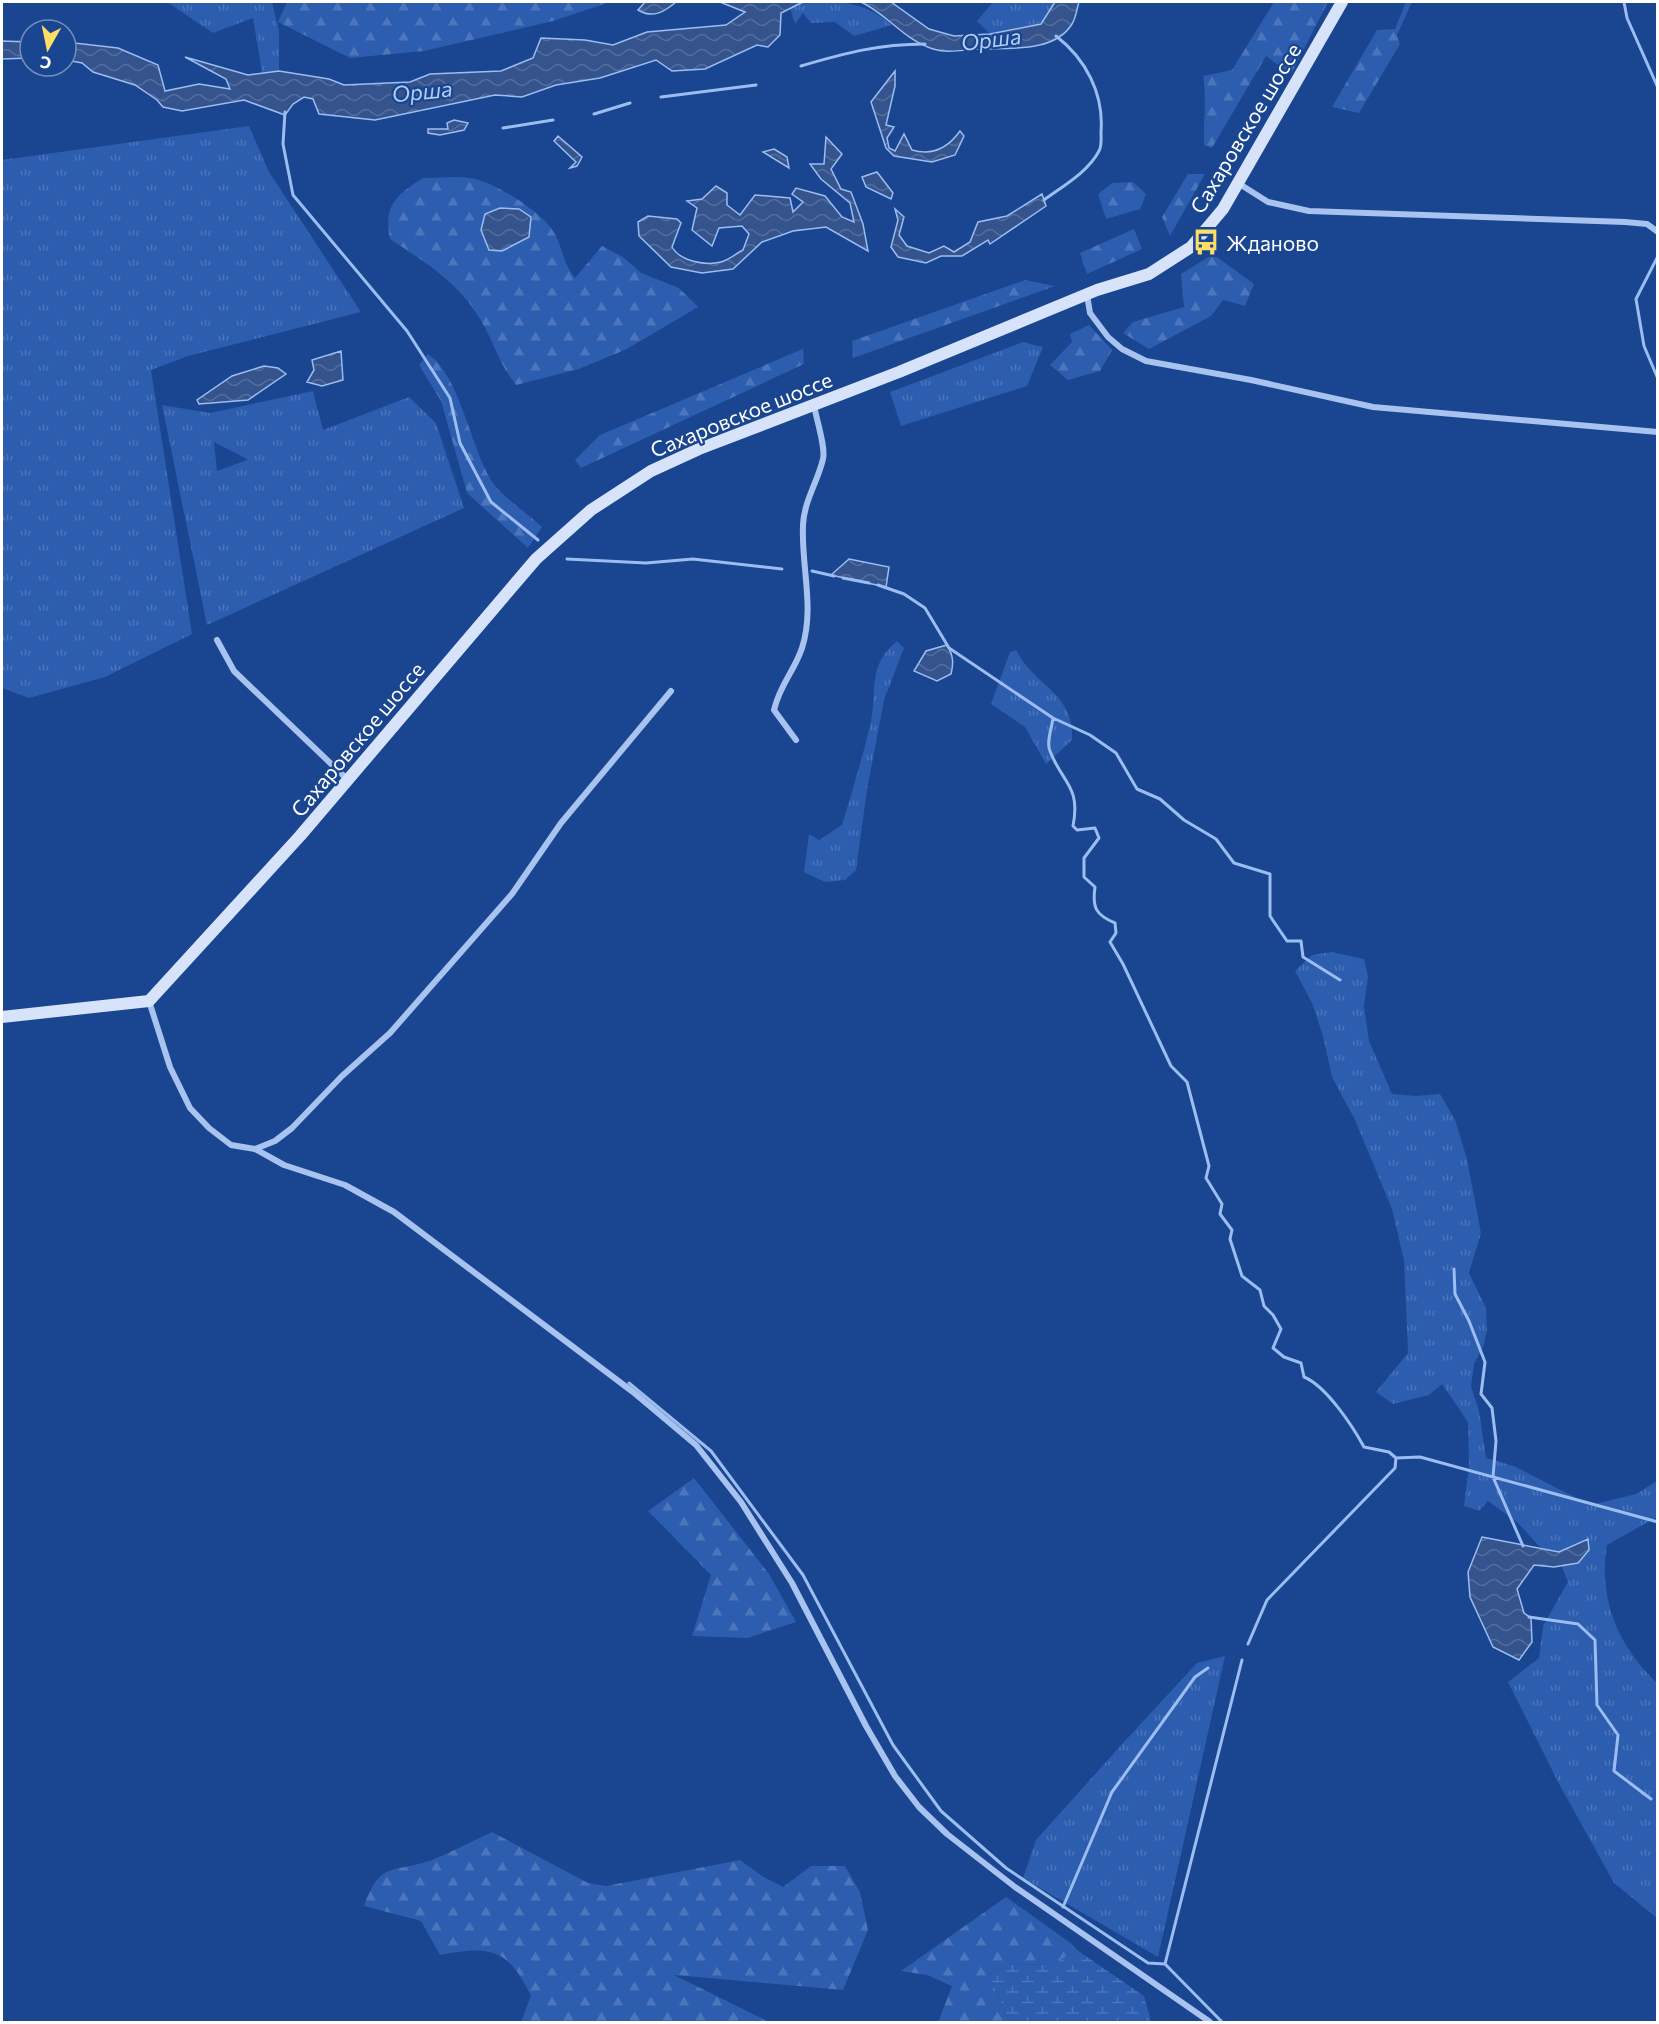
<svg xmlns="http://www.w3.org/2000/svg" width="1659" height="2024" font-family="Commissioner,sans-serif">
<defs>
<pattern id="grass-tufts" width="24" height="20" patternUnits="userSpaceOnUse" patternTransform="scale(1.5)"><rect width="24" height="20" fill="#2c5daf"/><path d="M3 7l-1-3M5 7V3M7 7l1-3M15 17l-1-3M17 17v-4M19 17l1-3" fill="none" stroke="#4c75bb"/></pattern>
<pattern id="forest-firs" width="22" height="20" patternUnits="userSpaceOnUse" patternTransform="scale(1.5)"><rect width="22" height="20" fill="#2c5daf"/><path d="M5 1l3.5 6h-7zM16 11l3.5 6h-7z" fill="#4c75bb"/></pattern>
<pattern id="wetland-marsh" width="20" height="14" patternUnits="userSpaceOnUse" patternTransform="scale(1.5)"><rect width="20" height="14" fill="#2c5daf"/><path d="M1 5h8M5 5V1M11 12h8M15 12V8" fill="none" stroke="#4c75bb"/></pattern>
<pattern id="water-waves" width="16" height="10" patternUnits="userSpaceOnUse" patternTransform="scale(1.5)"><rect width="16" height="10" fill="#35548d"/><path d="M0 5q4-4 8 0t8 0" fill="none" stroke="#536e9e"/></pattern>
</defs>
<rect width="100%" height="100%" fill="#194591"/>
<path fill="url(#grass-tufts)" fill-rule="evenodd" d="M 167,2 L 272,2 L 279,31 L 279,71 L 262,73 L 253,18 L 213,33 Z
M 803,2 C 844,2 861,0 892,25 L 854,36 L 835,22 L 811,23 L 803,13 L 795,24 L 790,8 Z
M 993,2 L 1055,2 L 1041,23 L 990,34 L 977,21 Z
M 249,126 L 269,172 L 361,312 L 188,356 L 151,370 L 192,634 L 105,677 L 29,698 L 2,688 L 2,160 Z
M 1023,342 L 1043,347 L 1027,386 L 901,426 L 890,392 Z
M 313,391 L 323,430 L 409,397 L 436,423 L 464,508 L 207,625 L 162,405 L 210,413 ZM 214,442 L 247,459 L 247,460 L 217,471 Z
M 897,641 L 904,648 L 884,700 L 867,790 L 856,870 L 845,880 L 825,882 L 804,872 L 809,834 L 819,840 L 842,825 C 852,792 862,759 870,726 C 878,692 866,666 897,641 Z
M 1016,650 C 1035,687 1075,693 1072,740 L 1046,764 L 1025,727 L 991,704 L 1010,652 Z
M 1332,952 L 1364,959 L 1368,976 L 1364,1006 L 1369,1041 L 1392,1094 L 1416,1096 L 1440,1094 L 1455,1120 L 1467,1159 L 1481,1233 L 1469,1273 L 1486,1308 L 1487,1330 L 1483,1347 L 1474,1364 L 1471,1386 L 1479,1411 L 1486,1458 L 1514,1466 L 1590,1505 L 1636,1494 L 1657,1481 L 1657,1517 L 1607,1545 C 1598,1599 1618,1646 1657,1683 L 1657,1918 L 1614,1883 L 1558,1782 L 1508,1682 L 1539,1658 L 1543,1626 L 1568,1582 L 1559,1560 L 1538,1545 L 1518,1523 L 1488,1501 L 1479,1511 L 1464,1506 L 1469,1466 L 1468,1422 L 1442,1384 L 1429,1395 L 1393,1404 L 1376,1392 L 1408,1353 L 1404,1261 L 1392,1209 L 1355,1120 L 1332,1077 L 1323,1036 L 1312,1003 L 1295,971 L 1312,955 Z
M 1225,1656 L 1158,1957 L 1023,1878 L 1036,1840 L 1123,1743 L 1197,1663 Z"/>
<path fill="url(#forest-firs)" d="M 287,2 L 610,2 L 553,21 L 424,51 L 350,58 L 278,22 Z
M 1274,2 L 1328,2 L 1291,74 L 1266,56 L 1212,148 L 1204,145 C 1203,121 1207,99 1203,76 L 1232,70 Z
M 1406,2 L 1412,2 L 1397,35 L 1400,44 L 1359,113 L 1332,107 L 1377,30 L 1395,29 Z
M 1188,174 L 1205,174 L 1170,236 L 1162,217 Z
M 423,178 C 438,178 455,176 470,178 C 494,181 546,214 556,236 C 564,253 563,263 575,278 L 602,246 L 623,257 L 641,273 L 679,288 L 698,307 L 627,349 L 579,369 L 516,385 C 497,361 495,343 480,319 C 459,283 425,262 390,239 C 383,206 396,195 423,178 Z
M 1133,182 L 1146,194 L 1140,209 L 1106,219 L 1098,194 L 1112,183 Z
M 1134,229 L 1142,249 L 1087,274 L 1080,253 Z
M 1213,254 L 1254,284 L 1245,306 L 1223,300 L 1211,316 L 1149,349 L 1123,333 L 1133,322 L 1184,307 L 1181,274 Z
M 1025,280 L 1055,286 L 853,358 L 852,341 Z
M 1089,325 L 1112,350 L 1100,371 L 1068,380 L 1050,365 L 1072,342 L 1070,334 Z
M 803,349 L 804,364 L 581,468 L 575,460 L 600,435 Z
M 428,354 C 460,376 469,443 491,480 C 500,495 528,514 542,527 L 528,548 L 467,493 L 441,401 L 419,365 Z
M 694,1478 L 769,1574 L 796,1622 L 747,1638 L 692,1636 L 711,1575 L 648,1511 Z
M 492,1832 L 588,1883 L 606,1886 L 740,1860 L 762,1876 L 783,1887 L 811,1866 L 845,1866 L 860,1892 L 868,1930 L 843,1990 L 674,1975 L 769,2022 L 521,2022 L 531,1996 C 508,1949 492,1945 440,1955 L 421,1921 L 364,1906 C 381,1859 393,1874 432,1860 C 452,1852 472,1841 492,1832 Z
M 1006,1897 L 1072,1944 L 1077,1950 L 1054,1964 L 1007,1965 L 989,1974 L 1009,2022 L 935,2022 L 939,2020 L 952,1986 L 927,1975 L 901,1971 Z"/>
<path fill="url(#wetland-marsh)" d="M 1077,1950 L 1144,1996 L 1151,2021 L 1009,2022 L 989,1974 L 1006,1965 L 1054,1964 Z"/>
<path fill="url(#water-waves)" stroke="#9bbdf1" stroke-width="1.5" d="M 645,2 L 676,2 C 664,12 653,19 638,10 Z
M 720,2 L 803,2 L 781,13 L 780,35 L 768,47 L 757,45 L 705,69 L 672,71 L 656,60 L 600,78 L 556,85 L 522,97 L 495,95 L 375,120 L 319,114 L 313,99 L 304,97 L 293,104 L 285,115 L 244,100 L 182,111 L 163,107 L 157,100 L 135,85 L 93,72 L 82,63 L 66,60 L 66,42 L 118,48 L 158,65 L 165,91 L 199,84 L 230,89 L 226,79 L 185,57 L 248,75 L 279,71 L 329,79 L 344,85 L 410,82 L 430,74 L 501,71 L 533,58 L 541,38 L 585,40 L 613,45 L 647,32 L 726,25 L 745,12 Z
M 861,2 L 891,2 L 929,29 L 954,36 L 990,34 L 1041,24 L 1055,2 L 1079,2 C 1077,8 1076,18 1072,24 C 1055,52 1011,48 983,49 C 966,49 949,54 933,49 C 904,40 887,14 861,2 Z
M 2,41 L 30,42 L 30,58 L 2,59 Z
M 895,71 L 895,86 L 886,125 L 894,127 L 887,138 L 889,148 L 895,151 L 904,134 L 912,150 C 933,156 948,148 960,131 L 964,136 L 955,155 L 932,162 L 894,156 L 886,148 L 871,102 Z
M 454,120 L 468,123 L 464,130 L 440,135 L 428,133 L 428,129 L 448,129 L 447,123 Z
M 558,136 L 582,157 L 577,166 L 570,168 L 576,162 L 554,141 Z
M 826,137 L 842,154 L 831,169 L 841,189 L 851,192 L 863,224 L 868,251 L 826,227 L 793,231 L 762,242 L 733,269 L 702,273 L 671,267 L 639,236 L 638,222 L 648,216 L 677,219 L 681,223 L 672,247 C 680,261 705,266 721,262 C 729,260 737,253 743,250 L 749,234 L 742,226 L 719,228 L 712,246 L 692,230 L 697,208 L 687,201 L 702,199 L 716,186 L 727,193 L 727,205 L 740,215 L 755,195 L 790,198 L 793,212 L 803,202 L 792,194 L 796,188 L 825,196 L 842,217 L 854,222 L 850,203 L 821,179 L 810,164 L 824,164 Z
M 774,149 L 787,157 L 789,168 L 763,152 Z
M 877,172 L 893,193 L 891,199 L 866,187 L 862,177 Z
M 1042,194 L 1046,206 L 990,244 L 988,240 L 962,256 L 941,256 L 926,263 L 898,257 L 891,247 L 898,220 L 895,209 L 904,217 L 899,235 L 907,246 L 929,253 L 944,246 L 954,252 L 970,242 L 978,222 L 1007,216 Z
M 500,208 L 519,209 L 531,217 L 529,237 L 502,251 L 489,250 L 481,230 L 485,214 Z
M 341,351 L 343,380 L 322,386 L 307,382 L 314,370 L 312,360 Z
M 264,366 L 278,368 L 286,374 L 248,400 L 199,404 L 197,400 L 232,376 Z
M 849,559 L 889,567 L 886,587 L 831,575 Z
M 947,645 C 953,655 954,662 951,674 L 937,681 L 914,671 L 926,651 Z
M 1482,1537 L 1559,1552 L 1588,1539 L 1589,1550 L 1578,1563 L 1554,1567 L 1534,1565 L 1517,1589 L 1524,1613 L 1531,1618 L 1532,1642 L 1519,1660 L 1493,1647 L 1470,1597 L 1468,1572 Z"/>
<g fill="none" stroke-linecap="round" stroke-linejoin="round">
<path stroke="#9bbdf1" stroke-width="3" d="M 1624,2 L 1627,18 L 1658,88
M 801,66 C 845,53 879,44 925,44
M 661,97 L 756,85
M 285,112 L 283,144 L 293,195 L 407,331 L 450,398 L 460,443 L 491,502 L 538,540
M 594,114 L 630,103
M 503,128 L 553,120
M 1044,200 C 1063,186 1088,172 1099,151 C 1102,146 1101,138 1101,132 C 1104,94 1086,59 1056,36
M 1658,256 L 1636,299 L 1644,346 L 1658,379
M 567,559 L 646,563 L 693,559 L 782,569
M 812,571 L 834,576
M 843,578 L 869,583
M 878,585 L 904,594 L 925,608 L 949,648 L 1053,718 C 1052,727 1046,743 1050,751 C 1062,783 1081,786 1073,826 L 1077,830 L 1095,828 L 1099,838 L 1084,858 L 1084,877 L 1095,887 C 1092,908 1096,915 1115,923 L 1116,933 L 1110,942 L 1123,964 L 1171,1066 L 1187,1082 L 1209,1166 L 1206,1178 L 1222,1204 L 1220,1214 L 1232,1230 L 1230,1239 L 1242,1276 L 1260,1290 L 1264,1306 L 1273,1315 L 1281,1329 L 1273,1348 L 1284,1357 L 1301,1363 L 1304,1377 C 1326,1386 1352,1425 1364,1447 L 1389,1452 L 1396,1458 L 1420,1457 L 1658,1522
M 1053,718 L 1090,735 L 1116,753 L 1137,789 L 1160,799 L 1184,820 L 1216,839 L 1234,863 L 1270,874 L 1270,916 L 1287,941 L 1301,941 L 1303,957 L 1340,980
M 1454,1269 L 1455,1294 L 1469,1321 L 1485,1362 L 1481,1394 L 1492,1408 L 1496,1441 L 1493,1477 L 1523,1546
M 629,1383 L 711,1451 L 803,1575 L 893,1745 L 941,1811 L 1006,1868 L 1148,1963 L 1165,1964 L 1222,2022
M 1529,1617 L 1578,1624 L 1595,1640 L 1597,1705 L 1618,1735 L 1614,1771 L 1651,1799
M 1248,1644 L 1267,1600 L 1395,1468 L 1396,1458
M 1063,1907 L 1112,1792 L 1195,1677 L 1208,1668
M 1165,1964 L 1242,1660"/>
<path stroke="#a8c3ef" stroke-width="6" d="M 1238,183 L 1268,202 L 1309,211 L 1625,222 L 1647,224 L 1658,232
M 1087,295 L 1090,313 L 1108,337 L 1122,349 L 1146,361 L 1251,380 L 1373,407 L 1658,432
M 217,640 L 234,671 L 348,780
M 796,740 L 774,710 C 780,684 795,670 802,648 C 815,608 801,566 803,525 C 804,501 818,481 823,459 C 826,448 816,418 814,405
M 149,1001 L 170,1067 L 190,1108 L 209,1128 L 231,1145 L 255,1149 L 284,1165 L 345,1185 L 394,1212 L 633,1392 L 696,1445 L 741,1502 L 792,1583 L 866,1726 L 895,1776 L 919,1807 L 947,1834 L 1015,1887 L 1210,2022
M 255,1149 L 275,1141 L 292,1128 L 342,1076 L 390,1033 L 512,894 L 561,823 L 671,691"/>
<path stroke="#d6e3fb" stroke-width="12" d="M 2,1017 L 149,1001 L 300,836 L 536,559 L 591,510 L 651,471 L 699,449 L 899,372 L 1097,290 L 1149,274 L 1191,247 L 1223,209 L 1342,2"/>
</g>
<defs>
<g id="bus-bare" transform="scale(2.07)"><path d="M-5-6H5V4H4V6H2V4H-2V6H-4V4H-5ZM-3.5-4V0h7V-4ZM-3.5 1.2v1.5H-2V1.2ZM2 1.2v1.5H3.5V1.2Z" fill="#ffde66" stroke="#194591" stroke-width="2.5" paint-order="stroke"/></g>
</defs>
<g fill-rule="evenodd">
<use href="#bus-bare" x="1206" y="242"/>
</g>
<g text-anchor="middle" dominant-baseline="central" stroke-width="4.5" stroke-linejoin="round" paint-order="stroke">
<g font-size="21" fill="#fff" stroke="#194591">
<text transform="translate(1245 128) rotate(-59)">Сахаровское шоссе</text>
<text transform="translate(741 414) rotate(-22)">Сахаровское шоссе</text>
<text transform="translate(357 739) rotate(-50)">Сахаровское шоссе</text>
</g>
<g font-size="21" fill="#fff" stroke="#194591" text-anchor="start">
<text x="1226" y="242">Жданово</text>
</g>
<g font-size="22" font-style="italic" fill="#b5cef6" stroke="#194591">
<text transform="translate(991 39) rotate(-7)">Орша</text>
<text transform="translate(422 91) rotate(-6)">Орша</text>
</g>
</g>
<rect width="1659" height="2024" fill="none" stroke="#ffffff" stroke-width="6"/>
<g transform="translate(48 48) rotate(189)"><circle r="28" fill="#194591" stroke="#758fbd" stroke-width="1.5"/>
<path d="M0-4.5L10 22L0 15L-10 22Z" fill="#ffde66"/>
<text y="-9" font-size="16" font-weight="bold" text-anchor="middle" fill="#ffffff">С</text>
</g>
</svg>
